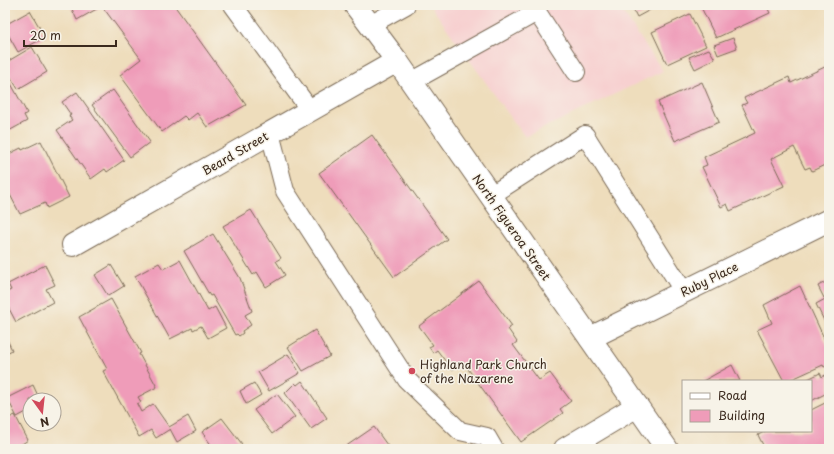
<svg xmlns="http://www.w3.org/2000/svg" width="834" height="454" font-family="'Playpen Sans',sans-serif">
<rect width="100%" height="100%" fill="#f7f3e8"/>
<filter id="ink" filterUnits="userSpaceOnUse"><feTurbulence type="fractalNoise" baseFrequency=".025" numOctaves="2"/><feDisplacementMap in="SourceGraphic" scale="8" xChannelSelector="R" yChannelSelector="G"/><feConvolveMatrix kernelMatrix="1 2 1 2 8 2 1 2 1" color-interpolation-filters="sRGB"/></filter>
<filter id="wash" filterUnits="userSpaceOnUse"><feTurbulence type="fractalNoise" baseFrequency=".012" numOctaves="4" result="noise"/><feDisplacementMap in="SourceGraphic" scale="16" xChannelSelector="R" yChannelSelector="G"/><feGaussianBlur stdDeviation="0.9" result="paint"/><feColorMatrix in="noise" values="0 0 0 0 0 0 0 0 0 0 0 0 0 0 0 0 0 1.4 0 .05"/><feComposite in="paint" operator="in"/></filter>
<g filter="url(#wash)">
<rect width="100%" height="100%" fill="#eeddbc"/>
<path fill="#f7d0d0" d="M 430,5 L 618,5 L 663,71 L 525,137 Z"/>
<g id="blocks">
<path fill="#ef9cb9" d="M 70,5 L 174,5 L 246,105 L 207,127 L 197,113 L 188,120 L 184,116 L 162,132 L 120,75 L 141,59 L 102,6 L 77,20 Z
M 631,5 L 659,5 L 637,17 Z
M 700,5 L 766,5 L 770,13 L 716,38 Z
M 30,11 L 45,37 L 18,52 L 5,29 L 5,25 Z
M 690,14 L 706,46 L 667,64 L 652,32 Z
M 733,38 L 737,48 L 718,55 L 714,45 Z
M 32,47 L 47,72 L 18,89 L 5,68 L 5,63 Z
M 709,49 L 715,59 L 695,69 L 689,57 Z
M 829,65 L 829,163 L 812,171 L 810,167 L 805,169 L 794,147 L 771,159 L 784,186 L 730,211 L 727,204 L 721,207 L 702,167 L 707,165 L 704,157 L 755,133 L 742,105 L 747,103 L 744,98 L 789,77 L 791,83 Z
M 9,80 L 27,113 L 24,115 L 27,121 L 5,133 L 5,82 Z
M 702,82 L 719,122 L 675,141 L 658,102 Z
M 113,90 L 150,142 L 130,157 L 92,105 Z
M 77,92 L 124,160 L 107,172 L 105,169 L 91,179 L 57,130 L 72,120 L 69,116 L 71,115 L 62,102 Z
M 372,135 L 447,239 L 394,277 L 319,173 Z
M 41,141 L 69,197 L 47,208 L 45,203 L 20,214 L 5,185 L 5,159 L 10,156 L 9,154 L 21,148 L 22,150 Z
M 5,144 L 10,153 L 5,155 Z
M 251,210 L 281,258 L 276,261 L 285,275 L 266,287 L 257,272 L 253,275 L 223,226 Z
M 213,234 L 240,278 L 252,311 L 245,315 L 251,325 L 242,331 L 243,333 L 239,336 L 237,334 L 235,335 L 212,295 L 210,296 L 184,251 Z
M 180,260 L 208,311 L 215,307 L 226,328 L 208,338 L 201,326 L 193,330 L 192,328 L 170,339 L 135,276 L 159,263 L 163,269 Z
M 45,265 L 55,285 L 46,289 L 53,302 L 16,322 L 5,301 L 5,293 L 11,290 L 8,284 Z
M 111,265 L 124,286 L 108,296 L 95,275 Z
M 829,280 L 829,331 L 816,304 L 827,298 L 826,297 L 824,298 L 818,286 Z
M 479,281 L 512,326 L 508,329 L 517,342 L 513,345 L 539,380 L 550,373 L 571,401 L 560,409 L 563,413 L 521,442 L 463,362 L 452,370 L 437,350 L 433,353 L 429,347 L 433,345 L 419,326 Z
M 800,286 L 829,349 L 829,365 L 824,367 L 823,365 L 788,381 L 784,381 L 757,330 L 772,323 L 764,305 Z
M 111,299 L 141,353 L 139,354 L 157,387 L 138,397 L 141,402 L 137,404 L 141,412 L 153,404 L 169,427 L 188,416 L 196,431 L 177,442 L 170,429 L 156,438 L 151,430 L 139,437 L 103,371 L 107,369 L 79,317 Z
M 315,330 L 330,356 L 303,371 L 288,347 Z
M 5,335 L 12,350 L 5,354 Z
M 288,354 L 300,373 L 269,391 L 258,372 Z
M 732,365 L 740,381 L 703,381 Z
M 820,373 L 822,377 L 829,373 L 829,392 L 811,401 L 811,381 L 804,381 Z
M 302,381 L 327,418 L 311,429 L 285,393 L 295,383 L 297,385 Z
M 254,383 L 261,395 L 246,404 L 240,391 Z
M 33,385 L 40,400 L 30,400 L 30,410 L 17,417 L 7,398 Z
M 277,394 L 295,417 L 272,434 L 254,410 Z
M 829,401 L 829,448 L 765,449 L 758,435 L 766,431 L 811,431 L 811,410 Z
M 15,415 L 28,440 L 16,448 L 16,449 L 5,449 L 5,420 Z
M 222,418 L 242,444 L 237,449 L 214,449 L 202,432 Z
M 374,427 L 390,449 L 342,449 Z"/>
</g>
</g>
<g filter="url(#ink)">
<use href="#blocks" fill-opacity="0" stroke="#7a6955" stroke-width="1"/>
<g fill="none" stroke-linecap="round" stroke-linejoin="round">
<g stroke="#7a6955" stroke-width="20">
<path id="lane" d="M 233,5 L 310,110
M 370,25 L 406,5
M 411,82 L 537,12 L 576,72
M 270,133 L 285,191 L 407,380 L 460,431 L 487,437 L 494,449
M 490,196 L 585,135 L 684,292"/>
</g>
<g stroke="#7a6955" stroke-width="24">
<path id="street" d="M 73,245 L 397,61
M 590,338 L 829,220
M 565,449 L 637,406"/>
</g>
<g stroke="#7a6955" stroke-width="24">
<path id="secondary" d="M 355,5 L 397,61 L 667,449"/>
</g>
<use href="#lane" stroke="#fff" stroke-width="18"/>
<use href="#street" stroke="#fff" stroke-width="22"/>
<use href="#secondary" stroke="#fff" stroke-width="22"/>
</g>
</g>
<circle fill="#d1495b" stroke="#f7f3e8" stroke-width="1.5" cx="412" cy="371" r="4"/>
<g text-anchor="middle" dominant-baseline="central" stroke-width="3" stroke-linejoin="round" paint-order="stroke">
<g font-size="12" fill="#3b2a1e" stroke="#f7f3e8">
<text transform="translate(235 153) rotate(-30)">Beard Street</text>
<text transform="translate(512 227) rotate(55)">North Figueroa Street</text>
<text transform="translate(709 279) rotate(-26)">Ruby Place</text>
</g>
<g font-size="12" fill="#3b2a1e" stroke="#f7f3e8" text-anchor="start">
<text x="420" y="364">Highland Park Church<tspan x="420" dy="14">of the Nazarene</tspan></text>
</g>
</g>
<rect width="834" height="454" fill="none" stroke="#f7f3e8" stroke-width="20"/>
<rect x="682" y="380" width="130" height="52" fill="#f7f3e8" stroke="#aca397"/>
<rect x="690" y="393" width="20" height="6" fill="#ffffff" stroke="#aca397"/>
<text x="718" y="400" font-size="12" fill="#3b2a1e">Road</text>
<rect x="690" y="410" width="20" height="12" fill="#ef9cb9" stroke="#aca397"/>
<text x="718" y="420" font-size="12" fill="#3b2a1e">Building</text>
<g transform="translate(42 412) rotate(165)"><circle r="19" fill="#f7f3e8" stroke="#aca397"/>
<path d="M0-3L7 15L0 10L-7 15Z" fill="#d1495b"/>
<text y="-6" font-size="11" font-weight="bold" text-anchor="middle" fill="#3b2a1e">N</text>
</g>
<path d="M24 40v6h92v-6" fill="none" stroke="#3b2a1e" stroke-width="2"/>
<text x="30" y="40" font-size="12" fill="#3b2a1e" stroke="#f7f3e8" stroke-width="3" paint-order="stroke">20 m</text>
</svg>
